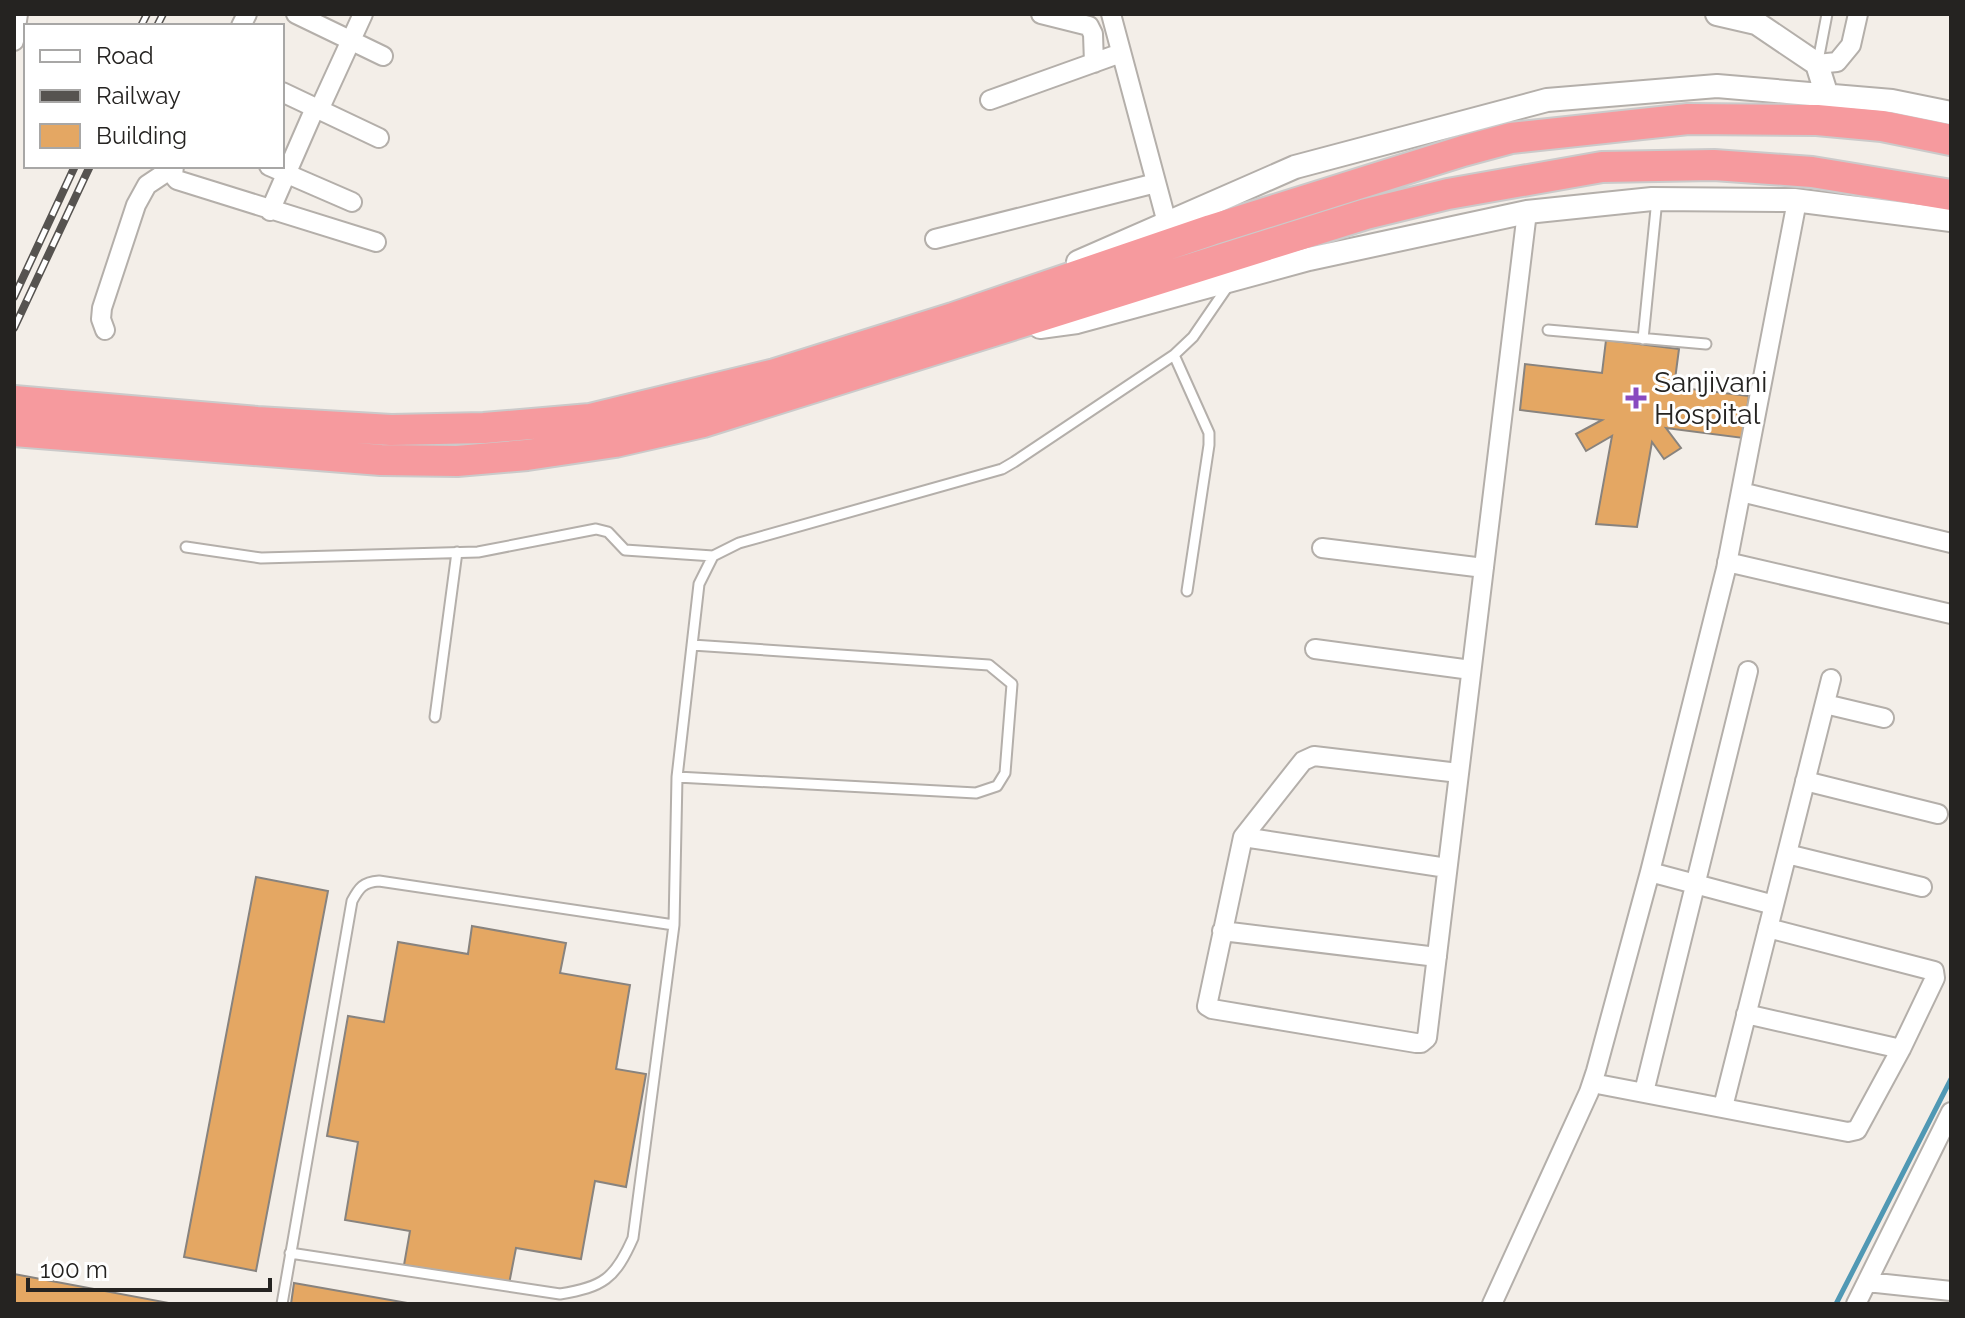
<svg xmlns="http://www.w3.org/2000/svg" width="1965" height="1318" font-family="Raleway,sans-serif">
<rect width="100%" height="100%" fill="#f3eee8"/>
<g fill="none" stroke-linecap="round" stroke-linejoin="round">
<path stroke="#5098b4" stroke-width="5" d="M 1836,1304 L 1951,1079"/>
</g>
<path fill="#e4a763" stroke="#88837e" stroke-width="2" d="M 1606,340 L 1679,349 L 1674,387 L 1749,396 L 1743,438 L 1666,428 L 1681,448 L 1664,459 L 1652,442 L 1637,527 L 1596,524 L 1612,436 L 1586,451 L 1576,434 L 1602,420 L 1520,410 L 1525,364 L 1602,373 Z
M 256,877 L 328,891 L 256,1271 L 184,1257 Z
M 472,926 L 566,943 L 560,973 L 630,985 L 616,1069 L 646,1074 L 626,1187 L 595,1181 L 581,1259 L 516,1248 L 509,1284 L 404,1265 L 410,1231 L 345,1220 L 358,1142 L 327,1136 L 348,1016 L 384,1022 L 398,942 L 468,954 Z
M 14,1274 L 169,1303 L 169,1304 L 14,1304 Z
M 294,1283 L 413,1304 L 291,1304 Z"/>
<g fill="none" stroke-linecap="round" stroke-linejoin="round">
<g stroke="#b4afaa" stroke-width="13">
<path id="service" d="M 1818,61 L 1827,14
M 1548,330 L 1706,344
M 1643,339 L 1657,199
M 1174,355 L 1209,433 L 1209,445 L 1187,591
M 186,547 L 261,558 L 478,552 L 596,529 L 608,532 L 625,550 L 713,556
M 435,717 L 457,552
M 677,777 L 976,793 L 997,786 L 1005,773 L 1012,684 L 989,665 L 692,645
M 290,1253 L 560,1294 C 603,1287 615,1279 633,1238 L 674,925
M 282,1304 L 352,901 C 359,888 363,882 379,881 L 674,925 L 677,777 L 699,584 L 713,556 L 739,543 L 1002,469 L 1014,462 L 1174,355 L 1193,337 L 1228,286"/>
</g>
<g stroke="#b4afaa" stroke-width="22">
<path id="minor" d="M 296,14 L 383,56
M 1041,14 L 1089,26 L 1093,34 L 1094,63
M 1111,14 L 1167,223
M 241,26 L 247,14
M 14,41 L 18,14
M 1817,64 L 1837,62 L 1851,45 L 1858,14
M 282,92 L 379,138
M 990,100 L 1121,53
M 319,110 L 363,14
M 174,166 L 173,175 L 177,180 L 376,242
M 269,166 L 352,202
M 270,211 L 315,108
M 935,239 L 1156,183
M 105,330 L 101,319 L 102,308 L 136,205 L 147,185 L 174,167
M 1741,492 L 1951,543
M 1322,548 L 1484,568
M 1727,562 L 1951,614
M 1315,649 L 1471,670
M 1825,704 L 1884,718
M 1459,773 L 1314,756 L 1303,761 L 1243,837 L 1207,1006 L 1212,1009 L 1416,1043 L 1421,1043 L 1427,1038 L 1527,212
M 1805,781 L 1938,814
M 1243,837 L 1447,868
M 1787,854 L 1922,887
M 1650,872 L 1774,905
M 1222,931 L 1437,957
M 1746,1014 L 1901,1049
M 1592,1083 L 1848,1132 L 1857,1130 L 1901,1049 L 1935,978 L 1934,971 L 1768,928
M 1644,1092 L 1748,671
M 1723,1107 L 1831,679
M 1867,1282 L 1951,1291
M 1492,1304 L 1589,1092 L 1596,1071 L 1650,872 L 1726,569 L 1797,201
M 1856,1304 L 1951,1112"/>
</g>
<g stroke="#b4afaa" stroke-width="26">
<path id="tertiary" d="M 1717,14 L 1756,23
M 1743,14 L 1817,64 L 1827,96
M 1078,262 L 1295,167 L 1547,100 L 1717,86 L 1892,101 L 1951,113
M 1040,327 L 1077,322 L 1309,259 L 1527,212 L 1652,199 L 1794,200 L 1951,220"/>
</g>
<g stroke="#cbcaca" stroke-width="34">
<path id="trunk" d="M 14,401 L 257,422 L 391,430 L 484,428 L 590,419 L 775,374 L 953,318 L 1211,230 L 1463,151 L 1511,138 L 1688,119 L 1817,120 L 1882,126 L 1951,140
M 14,431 L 381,460 L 457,461 L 527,455 L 615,442 L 703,422 L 1366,214 L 1448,194 L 1602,167 L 1714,165 L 1812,172 L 1951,195"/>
</g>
<use href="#service" stroke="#fff" stroke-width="9"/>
<use href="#minor" stroke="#fff" stroke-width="18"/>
<use href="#tertiary" stroke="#fff" stroke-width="22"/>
<use href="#trunk" stroke="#f69a9e" stroke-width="30"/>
<g stroke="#565350" stroke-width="8">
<path id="rail" d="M 141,26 L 147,14
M 157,26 L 163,14
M 14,297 L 75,166
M 14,328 L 90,166"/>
</g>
<use href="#rail" stroke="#fff" stroke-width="5" stroke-dasharray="15" stroke-linecap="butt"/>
</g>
<path fill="#884abf" stroke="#fff" stroke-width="3" d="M1632 386h8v8h8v8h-8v8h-8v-8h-8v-8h8z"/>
<g text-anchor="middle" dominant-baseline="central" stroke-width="6" stroke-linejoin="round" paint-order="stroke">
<g font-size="28" fill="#252321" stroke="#fff" text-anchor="start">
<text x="1654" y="382">Sanjivani<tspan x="1654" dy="32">Hospital</tspan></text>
</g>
</g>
<rect width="1965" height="1318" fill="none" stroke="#252321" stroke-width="32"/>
<rect x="24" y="24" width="260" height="144" fill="#ffffff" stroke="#a8a7a6" stroke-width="2"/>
<rect x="40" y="50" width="40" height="12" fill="#ffffff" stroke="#a8a7a6" stroke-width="2"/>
<text x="96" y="64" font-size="24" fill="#252321">Road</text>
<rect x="40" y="90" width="40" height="12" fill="#565350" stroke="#a8a7a6" stroke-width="2"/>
<text x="96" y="104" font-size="24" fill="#252321">Railway</text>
<rect x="40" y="124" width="40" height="24" fill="#e4a763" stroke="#a8a7a6" stroke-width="2"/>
<text x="96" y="144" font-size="24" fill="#252321">Building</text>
<path d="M28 1278v12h242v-12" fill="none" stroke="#252321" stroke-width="4"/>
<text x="40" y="1278" font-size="24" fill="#252321" stroke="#ffffff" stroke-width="6" paint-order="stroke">100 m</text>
</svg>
